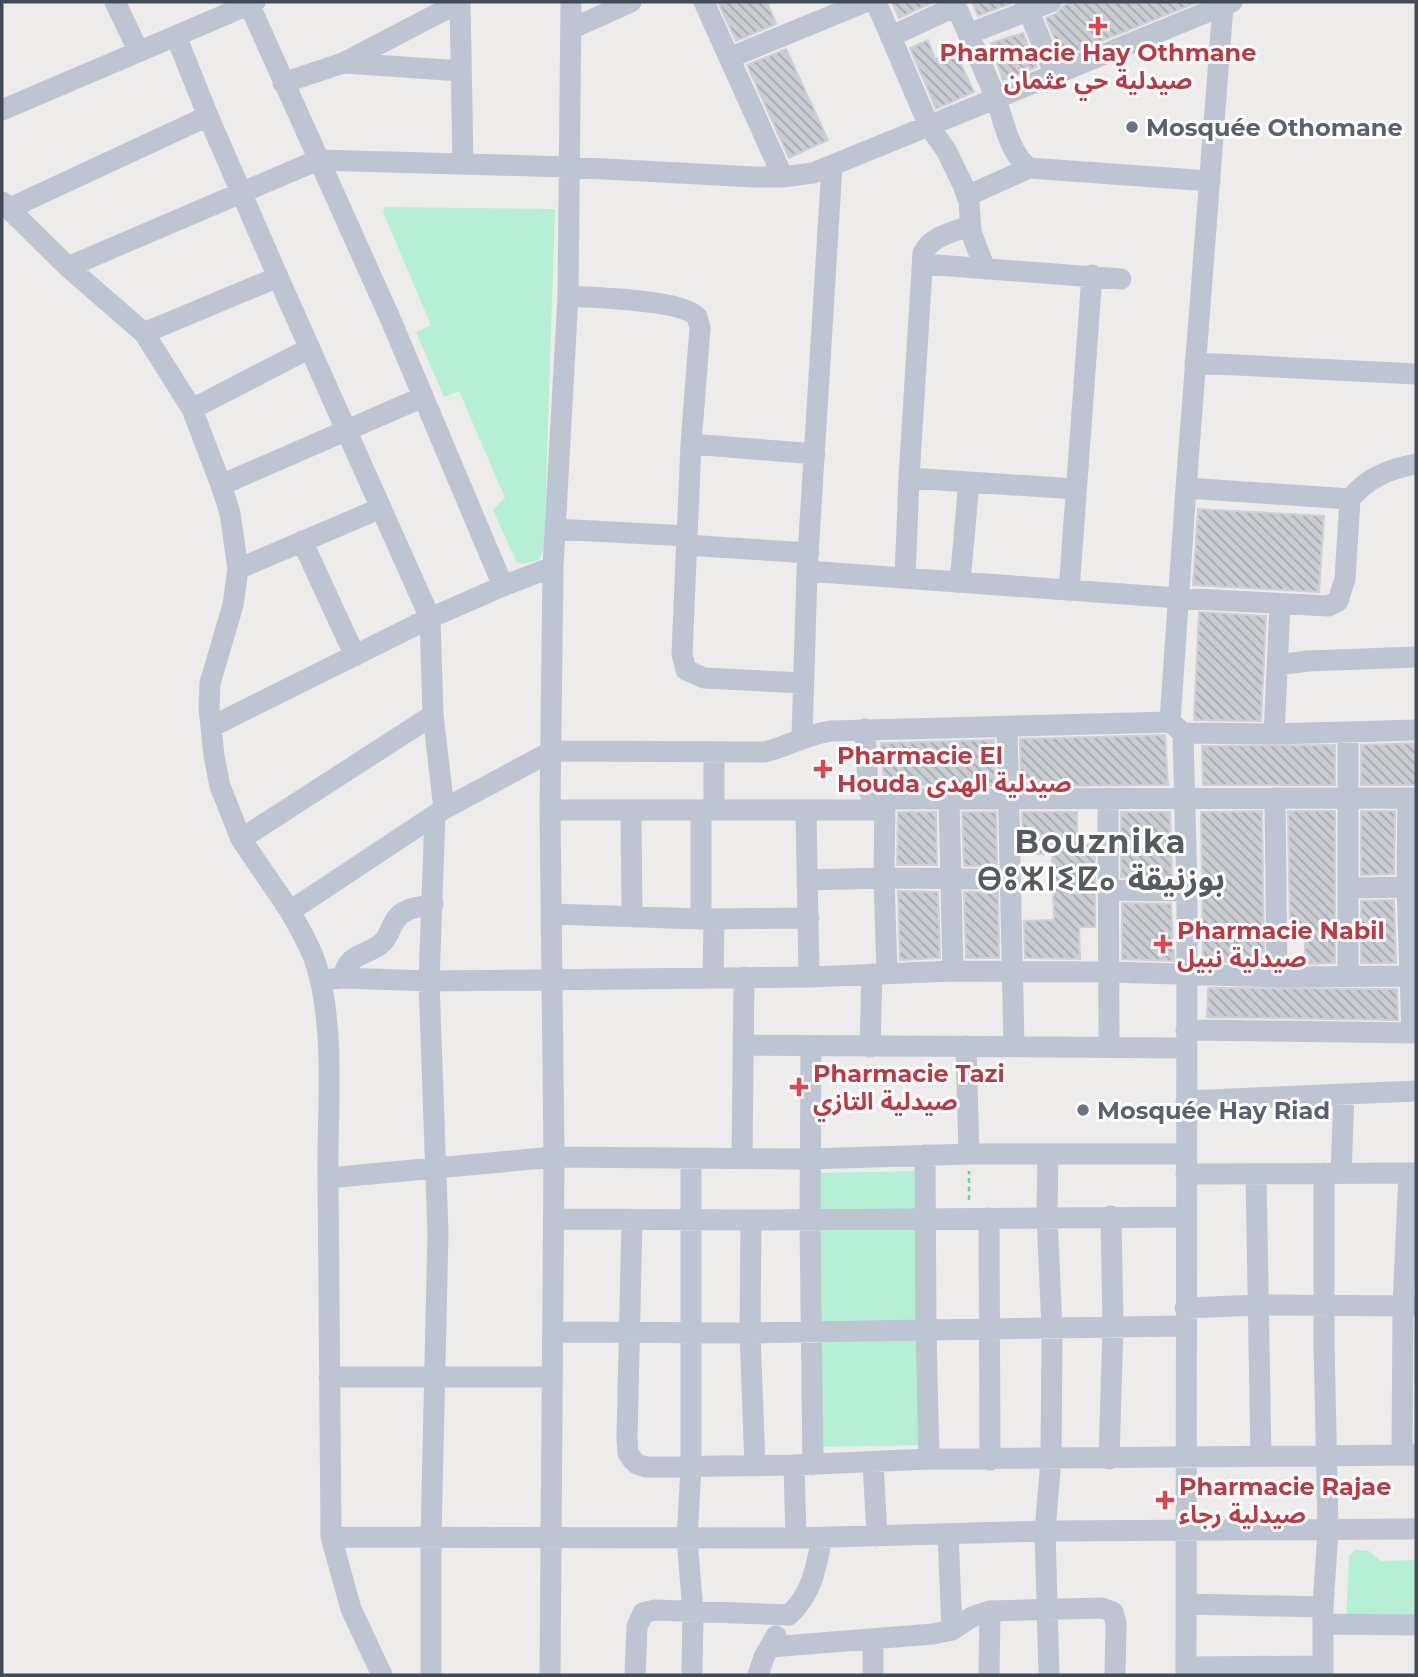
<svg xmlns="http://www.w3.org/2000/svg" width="1418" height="1677" font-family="Montserrat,'Noto Sans Arabic','Noto Sans Tifinagh',sans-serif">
<defs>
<pattern id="building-back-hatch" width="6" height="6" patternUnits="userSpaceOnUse" patternTransform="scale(1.75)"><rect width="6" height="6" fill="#caccd4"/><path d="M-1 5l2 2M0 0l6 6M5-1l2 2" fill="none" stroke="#a6a8af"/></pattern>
</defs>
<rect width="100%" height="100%" fill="#eeebeb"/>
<path fill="#b5f0d4" d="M 385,207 L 555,209 L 544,548 L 539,560 L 522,564 L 516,561 L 493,510 L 505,498 L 459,391 L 444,397 L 416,332 L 431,325 L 383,212 Z
M 924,1171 L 927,1445 L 817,1447 L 816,1173 Z
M 1355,1550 L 1369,1551 L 1381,1561 L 1416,1560 L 1416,1620 L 1346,1619 L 1349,1556 Z"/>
<path fill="url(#building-back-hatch)" stroke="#ced0d7" stroke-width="2" d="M 718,2 L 767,2 L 776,24 L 736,41 Z
M 892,2 L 934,2 L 899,18 Z
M 972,2 L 1012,2 L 1012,3 L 978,16 Z
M 1072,2 L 1198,2 L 1062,57 L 1046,18 L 1056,14 L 1064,5 Z
M 1023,33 L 1037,67 L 1003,81 L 991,43 Z
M 928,40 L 935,59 L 956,53 L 974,92 L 936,109 L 910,48 Z
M 786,49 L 828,140 L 789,158 L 747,65 Z
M 1198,509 L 1324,516 L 1319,592 L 1193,585 Z
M 1199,612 L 1266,616 L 1261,721 L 1194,720 Z
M 1165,735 L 1168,785 L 1021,786 L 1020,739 Z
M 994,740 L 995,786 L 884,785 L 881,743 Z
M 1416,743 L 1416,785 L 1361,785 L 1361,745 Z
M 1335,745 L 1335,785 L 1203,785 L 1202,746 Z
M 1262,811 L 1264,963 L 1203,962 L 1201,812 Z
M 1288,811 L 1335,811 L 1335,963 L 1305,964 L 1305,924 L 1290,924 Z
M 1361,811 L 1395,811 L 1394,874 L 1361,875 Z
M 898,812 L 936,812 L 937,865 L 897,865 Z
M 962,812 L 996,812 L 997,866 L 964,866 Z
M 1022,812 L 1077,812 L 1077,845 L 1095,844 L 1095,927 L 1079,927 L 1080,959 L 1025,958 L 1024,921 L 1054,920 L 1052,854 L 1023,854 Z
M 1121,812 L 1170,812 L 1172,878 L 1121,877 Z
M 898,891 L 938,892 L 940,958 L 900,960 Z
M 964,892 L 998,892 L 999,958 L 966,958 Z
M 1394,900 L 1396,963 L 1361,963 L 1361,901 Z
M 1122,903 L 1171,904 L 1174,961 L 1122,959 Z
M 1208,988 L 1397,989 L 1398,1020 L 1207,1017 Z"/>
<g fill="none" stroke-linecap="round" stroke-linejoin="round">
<path stroke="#6ccfac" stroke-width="2.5" stroke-dasharray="5 3.5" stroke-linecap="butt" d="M 969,1200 L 969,1171"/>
<path stroke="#bdc5d2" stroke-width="21" d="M 115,2 L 138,50
M 704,2 L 783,177
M 876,2 L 929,126 L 946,150 L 963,185 L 969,202 L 971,232 L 985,269
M 954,2 C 968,32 981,63 994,94 C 1004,118 1007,151 1029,168 L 1210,181
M 1025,2 L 1054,73
M 249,4 L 390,318 L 503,586 L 553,567
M 571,29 L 631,2
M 968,34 L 1051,2
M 176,36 L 208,116 L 278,277 L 430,618 L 433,715 L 241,839
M 892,36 L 956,6
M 729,58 L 865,2
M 345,63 L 461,71
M 283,83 L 343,63 L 460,2 L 463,164
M 2,110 L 255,2
M 967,196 L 1029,168
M 2,202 L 68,267 L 318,160 L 568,167 L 754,177 L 783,177 L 813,173 L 1232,2
M 8,209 L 208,116
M 924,264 L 1121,279
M 68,267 L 144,333 L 192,409 L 221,485 L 230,513 L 238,569 L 233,605 L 210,683 L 209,707 L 214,756 L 220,786 L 241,839 L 290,911 L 444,809 L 552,751 L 764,752 C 787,747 807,734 831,731 L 1170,722
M 568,296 C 594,298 682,299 697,317 L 700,328 L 691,444 L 682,654 L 686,670 L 704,678 L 803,683
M 144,333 L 278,277
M 1195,363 L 1416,374
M 192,409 L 310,348
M 691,444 L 815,454
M 909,478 L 1075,489
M 221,485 L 423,397
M 1186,488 L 1350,499 C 1367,478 1389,469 1416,464
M 555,529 L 687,536
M 302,541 L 355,656
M 686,545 L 809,553
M 238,569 L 381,508
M 807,571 L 1178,598 L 1328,606 L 1338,601 L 1345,579 L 1350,499
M 905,578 L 909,478 L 923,253 C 932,236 952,232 970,226
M 960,582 L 969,482
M 1069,591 L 1092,275
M 1278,665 L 1308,661 L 1416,657
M 433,715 L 444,809
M 211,727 L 430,618 L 503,586
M 1007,727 L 1014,1046
M 865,729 L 868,788 L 871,795 L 885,799 L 884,878 L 887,973
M 1183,733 L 1274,734 L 1416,730
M 1274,734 L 1280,605
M 802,737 L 807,571 L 832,166
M 714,752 L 714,810
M 949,798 L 953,971
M 1275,798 L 1277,977
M 1408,798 L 1407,887 L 1412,1033
M 885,799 L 1416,798
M 1108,799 L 1109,1047
M 550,810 L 884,810
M 631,810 L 632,916
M 701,810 L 701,919
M 806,810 L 809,977
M 808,880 L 884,878 L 1009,879
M 1349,888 L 1416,887
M 1107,890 L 1187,891
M 290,911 C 299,928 310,945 316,964 C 336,1030 327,1109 328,1178
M 552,914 L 701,919 L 809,918
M 1348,975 L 1348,732
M 343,978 C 348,951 367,957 383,942 C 392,932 392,917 406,911 C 414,906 424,907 433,904
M 713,978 L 714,919
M 321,980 L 343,978 L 429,981 L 809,977 L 953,971 L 1108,972 L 1277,977 L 1410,976
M 1186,1030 L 1416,1033
M 743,1045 L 1186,1048
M 966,1046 L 969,1154
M 811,1047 L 810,1221 L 813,1465
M 870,1047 L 872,974
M 1186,1101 L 1416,1091
M 925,1155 L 926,1330 L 1185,1326
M 1048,1155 L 1047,1217 L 1052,1328 L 1051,1459 L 1045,1531 L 1049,1675
M 691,1158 L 691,1467 L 687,1539 L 693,1612 L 692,1675
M 742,1159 L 744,977
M 1341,1173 L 1344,1095
M 1186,1174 L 1416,1173
M 1256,1175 L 1261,1456
M 989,1218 L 990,1460
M 554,1219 L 751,1220 L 750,1333 L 755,1466
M 632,1220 L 627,1438 L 628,1453 L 632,1459 L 637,1464 L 646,1467 L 794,1465 L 929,1459 L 1416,1455
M 751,1220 L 1186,1217
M 1185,1308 L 1259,1305 L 1416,1306
M 553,1332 L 750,1333 L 926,1330 L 929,1459
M 329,1377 L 552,1377
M 1402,1455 L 1403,1306 L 1409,1173
M 1109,1459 L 1113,1327 L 1111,1216
M 873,1462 L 877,1537
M 794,1465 L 796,1538
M 948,1534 L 952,1630
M 331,1537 L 328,1178 L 554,1157 L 809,1159 L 969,1154 L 1186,1154
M 1186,1604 L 1323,1607
M 1323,1624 L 1416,1625
M 770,1647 L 933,1634 L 952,1630 L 972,1617 L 990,1611 L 1102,1608 L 1113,1612 L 1116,1623 L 1115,1675
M 1186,1667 L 1323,1666
M 382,1675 L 351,1609 L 331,1537 L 796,1538 L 1045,1531 L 1416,1529
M 431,1675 L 431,1537 L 438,1233 L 429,981 L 435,815
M 550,1675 L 554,1157 L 550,810 L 553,567 L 568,296 L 571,2
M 635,1675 L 637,1627 L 643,1613 L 655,1610 L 789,1615 C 812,1594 816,1568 822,1538
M 758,1675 L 764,1657 L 776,1636
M 873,1675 L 873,1639
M 989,1675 L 990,1611
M 1186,1675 L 1187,891 L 1183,733 L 1170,722 L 1186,488 L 1223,6
M 1323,1675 L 1323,1607 L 1328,1530 L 1324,1341 L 1324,1173"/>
</g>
<g fill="#e0444e" stroke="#fff" stroke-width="2.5">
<path d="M1094.5 15.5h7v7h7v7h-7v7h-7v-7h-7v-7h7z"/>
<path d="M819.5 758.5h7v7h7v7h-7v7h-7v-7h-7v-7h7z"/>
<path d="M1159.5 933.5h7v7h7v7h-7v7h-7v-7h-7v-7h7z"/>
<path d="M795.5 1076.5h7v7h7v7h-7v7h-7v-7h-7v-7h7z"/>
<path d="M1161.5 1489.5h7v7h7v7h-7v7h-7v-7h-7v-7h7z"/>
</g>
<g fill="#6b7280" stroke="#fff" stroke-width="2.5">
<circle cx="1132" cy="127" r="7"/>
<circle cx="1083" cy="1110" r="7"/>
</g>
<g text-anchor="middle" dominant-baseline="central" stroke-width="6" stroke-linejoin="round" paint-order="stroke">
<g font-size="24" font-weight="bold" fill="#be3a42" stroke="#fff" text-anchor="start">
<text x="1098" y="52" text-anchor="middle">Pharmacie Hay Othmane<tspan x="1098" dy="28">صيدلية حي عثمان</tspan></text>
<text x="837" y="755">Pharmacie El<tspan x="837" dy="28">Houda صيدلية الهدى</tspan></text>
<text x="1177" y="930">Pharmacie Nabil<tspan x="1177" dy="28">صيدلية نبيل</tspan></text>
<text x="813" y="1073">Pharmacie Tazi<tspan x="813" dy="28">صيدلية التازي</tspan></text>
<text x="1179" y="1486">Pharmacie Rajae<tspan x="1179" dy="28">صيدلية رجاء</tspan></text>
</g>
<g font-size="24" font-weight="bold" fill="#5b616d" stroke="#fff" text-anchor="start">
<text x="1146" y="127">Mosquée Othomane</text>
<text x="1097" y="1110">Mosquée Hay Riad</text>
</g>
<g font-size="32" font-weight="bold" letter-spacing="2" fill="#585a60" stroke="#fff">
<text x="1101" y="841">Bouznika<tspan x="1101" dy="37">ⴱⵓⵣⵏⵉⵇⴰ بوزنيقة</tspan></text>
</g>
</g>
<rect width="1418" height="1677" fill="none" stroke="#434b59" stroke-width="7"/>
</svg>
